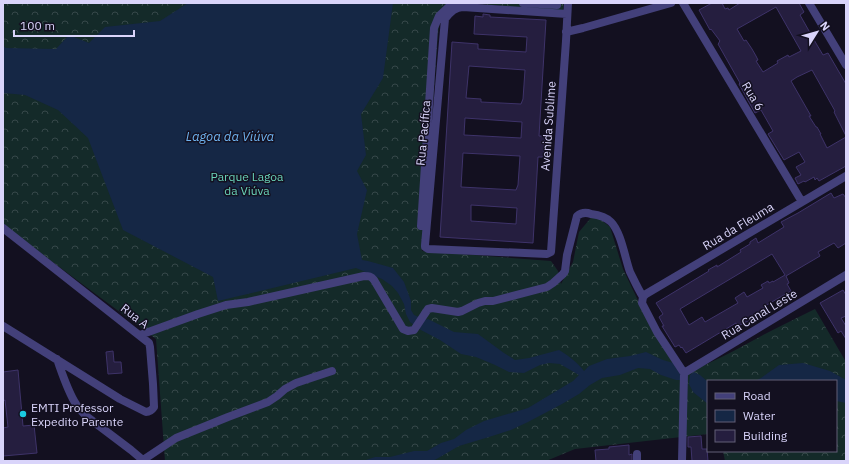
<svg xmlns="http://www.w3.org/2000/svg" width="849" height="464" font-family="'IBM Plex Sans',sans-serif">
<defs>
<pattern id="forest-crowns" width="20" height="18" patternUnits="userSpaceOnUse"><rect width="20" height="18" fill="#142a29"/><path d="M2 6a3 3 0 1 1 6 0M12 15a3 3 0 1 1 6 0" fill="none" stroke="#364849"/></pattern>
</defs>
<rect width="100%" height="100%" fill="#131020"/>
<path fill="url(#forest-crowns)" d="M 3,3 L 460,3 L 440,21 L 438,34 L 422,251 L 551,261 L 558,271 L 561,284 L 573,262 L 579,232 L 594,214 L 610,227 L 623,269 L 652,330 L 685,373 C 713,363 739,348 765,334 C 782,325 799,317 815,309 L 846,362 L 846,461 L 725,461 L 723,451 L 836,451 L 836,381 L 708,381 L 708,434 L 575,449 L 546,461 L 165,461 L 156,339 L 50,260 L 3,224 Z
M 467,3 L 564,3 L 563,11 Z"/>
<path fill="#152745" d="M 188,3 L 231,4 L 234,3 L 393,3 L 383,78 L 361,114 L 366,155 L 357,171 L 367,190 L 357,234 L 362,260 L 368,261 L 393,268 L 404,282 L 411,301 L 411,310 L 414,315 L 419,317 L 414,325 L 410,322 L 406,314 L 404,304 L 398,293 L 392,286 L 382,279 L 356,268 L 218,301 L 213,277 L 123,230 L 88,138 L 58,110 L 25,95 L 3,93 L 3,46 L 6,48 L 56,49 L 69,35 L 89,43 L 105,27 L 160,21 Z
M 428,319 L 454,332 L 478,334 L 504,353 L 515,360 L 529,358 L 559,350 C 569,356 577,362 584,371 L 589,366 L 607,359 L 630,356 L 646,352 L 663,360 L 677,364 L 683,380 L 676,380 L 661,375 L 650,369 L 638,368 L 620,375 L 602,378 L 590,385 L 579,394 L 562,404 L 528,422 L 511,430 L 489,437 L 459,446 L 433,461 L 363,461 L 375,457 L 390,457 L 414,451 L 427,451 L 441,443 L 454,439 L 466,430 L 484,421 L 528,408 L 573,381 L 579,375 L 560,364 L 549,363 L 540,365 L 524,373 L 509,372 L 495,365 L 476,357 L 461,354 L 440,340 L 419,329 L 425,320 Z
M 803,363 L 830,371 L 846,380 L 846,403 L 836,401 L 836,381 L 755,381 L 761,378 L 779,365 Z
M 694,372 L 700,375 L 708,382 L 708,404 L 693,392 L 689,384 L 690,375 Z"/>
<path fill="#251e3f" stroke="#3e3369" fill-rule="evenodd" d="M 712,3 L 722,3 L 725,9 L 728,8 L 729,10 L 740,3 L 799,3 L 804,12 L 800,15 L 817,45 L 823,55 L 828,53 L 846,84 L 846,136 L 834,112 L 835,111 L 812,70 L 797,77 L 791,81 L 811,116 L 809,116 L 816,127 L 817,127 L 821,134 L 820,134 L 827,148 L 846,137 L 846,166 L 819,181 L 817,178 L 815,180 L 814,177 L 805,182 L 804,181 L 798,184 L 795,178 L 801,175 L 796,167 L 805,162 L 799,152 L 784,160 L 768,134 L 773,131 L 761,110 L 755,113 L 750,104 L 739,84 L 740,83 L 718,44 L 719,43 L 719,42 L 720,41 L 711,29 L 710,30 L 699,10 ZM 776,7 L 801,51 L 789,57 L 788,55 L 777,61 L 778,63 L 763,72 L 756,61 L 758,60 L 756,56 L 752,49 L 746,40 L 744,41 L 737,29 Z
M 483,14 L 490,15 L 490,17 L 546,20 L 539,136 L 545,136 L 544,146 L 544,157 L 538,157 L 533,243 L 440,237 L 452,42 L 478,44 L 478,49 L 526,52 L 527,37 L 474,34 L 475,16 L 483,17 ZM 469,66 L 525,70 L 523,99 L 521,104 L 481,102 L 481,99 L 466,98 ZM 465,118 L 522,122 L 521,138 L 464,135 ZM 463,153 L 520,156 L 518,185 L 516,190 L 461,187 ZM 471,205 L 517,208 L 516,224 L 471,221 Z
M 831,193 L 834,198 L 843,194 L 846,198 L 846,243 L 838,248 L 834,243 L 818,252 L 820,256 L 786,276 L 789,283 L 787,284 L 791,291 L 763,307 L 767,314 L 759,319 L 758,317 L 754,319 L 754,318 L 738,326 L 736,323 L 686,353 L 682,347 L 681,348 L 679,345 L 675,347 L 662,326 L 664,326 L 659,317 L 663,314 L 656,303 L 709,271 L 708,270 L 717,265 L 717,267 L 741,252 L 740,250 L 750,244 L 750,242 L 756,238 L 758,243 L 784,227 L 781,222 L 798,213 ZM 772,254 L 785,275 L 773,282 L 773,281 L 769,283 L 768,281 L 761,285 L 763,288 L 747,297 L 744,292 L 735,298 L 738,303 L 705,322 L 702,317 L 689,325 L 680,309 Z
M 843,290 L 846,295 L 846,316 L 841,318 L 846,326 L 846,339 L 841,331 L 838,333 L 820,303 Z
M 113,351 L 114,362 L 121,362 L 122,373 L 108,374 L 106,352 Z
M 18,370 L 23,426 L 34,425 L 37,453 L 3,456 L 3,428 L 8,427 L 5,400 L 3,401 L 3,372 Z
M 701,436 L 702,449 L 707,449 L 708,461 L 692,461 L 691,447 L 688,447 L 688,437 Z
M 629,445 L 629,455 L 632,454 L 632,461 L 596,461 L 595,450 L 609,449 L 609,447 Z"/>
<g fill="none" stroke-linecap="round" stroke-linejoin="round">
<path stroke="#43407a" stroke-width="8" d="M 523,3 L 557,5 L 557,3
M 683,3 L 802,202
M 809,3 L 846,65
M 567,14 L 463,7 C 455,7 450,12 445,19 L 425,245 L 425,247 L 428,249 L 547,254 L 551,252 L 566,41 L 568,3
M 566,32 L 583,28 L 671,3
M 421,226 L 434,28 L 439,16 L 453,3
M 3,228 L 149,343 L 150,347 L 153,384 L 154,407 C 152,410 150,412 146,412 L 120,399 L 3,326
M 643,297 L 646,294 L 846,176
M 643,297 L 642,303 L 657,332 L 684,373 L 682,461
M 140,335 L 198,314 L 226,305 L 248,302 L 364,276 C 369,276 371,276 374,280 L 403,329 L 408,331 L 414,330 L 428,309 L 432,308 L 458,312 L 462,311 L 478,303 L 485,301 L 493,301 L 547,287 L 553,283 L 563,274 L 565,271 L 567,255 L 577,216 C 582,212 586,212 591,214 C 599,215 606,217 611,222 C 621,232 625,258 630,272 C 634,280 638,289 643,297
M 57,359 C 62,373 68,392 76,404 C 78,409 83,412 86,416 L 131,450 L 144,461
M 684,373 L 846,275
M 143,460 L 176,438 L 228,417 L 268,402 L 277,396 L 285,389 L 296,383 L 332,371
M 637,461 L 637,454"/>
</g>
<circle fill="#1acbe0" stroke="#131020" stroke-width="1.5" cx="23" cy="414" r="4"/>
<g text-anchor="middle" dominant-baseline="central" stroke-width="3" stroke-linejoin="round" paint-order="stroke">
<g font-size="12" fill="#d9d4fa" stroke="#131020">
<text transform="translate(753 96) rotate(59)">Rua 6</text>
<text transform="translate(548 126) rotate(-86)">Avenida Sublime</text>
<text transform="translate(423 133) rotate(-85)">Rua Pacífica</text>
<text transform="translate(738 226) rotate(-31)">Rua da Fleuma</text>
<text transform="translate(759 314) rotate(-31)">Rua Canal Leste</text>
<text transform="translate(135 316) rotate(38)">Rua A</text>
</g>
<g font-size="12" fill="#69d2b8" stroke="#131020">
<text x="247" y="176">Parque Lagoa<tspan x="247" dy="14">da Viúva</tspan></text>
</g>
<g font-size="12" fill="#d9d4fa" stroke="#131020" text-anchor="start">
<text x="31" y="407">EMTI Professor<tspan x="31" dy="14">Expedito Parente</tspan></text>
</g>
<g font-size="13" font-style="italic" fill="#6eb2ee" stroke="#131020">
<text x="230" y="136">Lagoa da Viúva</text>
</g>
</g>
<rect width="849" height="464" fill="none" stroke="#d9d4fa" stroke-width="8"/>
<rect x="707" y="380" width="130" height="72" fill="#131020" stroke="#625e77"/>
<rect x="715" y="393" width="20" height="6" fill="#43407a" stroke="#625e77"/>
<text x="743" y="400" font-size="12" fill="#d9d4fa">Road</text>
<rect x="715" y="410" width="20" height="12" fill="#152745" stroke="#625e77"/>
<text x="743" y="420" font-size="12" fill="#d9d4fa">Water</text>
<rect x="715" y="430" width="20" height="12" fill="#251e3f" stroke="#625e77"/>
<text x="743" y="440" font-size="12" fill="#d9d4fa">Building</text>
<g transform="translate(817 32) rotate(53)" stroke="#131020" stroke-width="3" paint-order="stroke">
<path d="M0-3L7 15L0 10L-7 15Z" fill="#d9d4fa"/>
<text y="-6" font-size="11" font-weight="bold" text-anchor="middle" fill="#d9d4fa">N</text>
</g>
<path d="M14 30v6h120v-6" fill="none" stroke="#d9d4fa" stroke-width="2"/>
<text x="20" y="30" font-size="12" fill="#d9d4fa" stroke="#131020" stroke-width="3" paint-order="stroke">100 m</text>
</svg>
